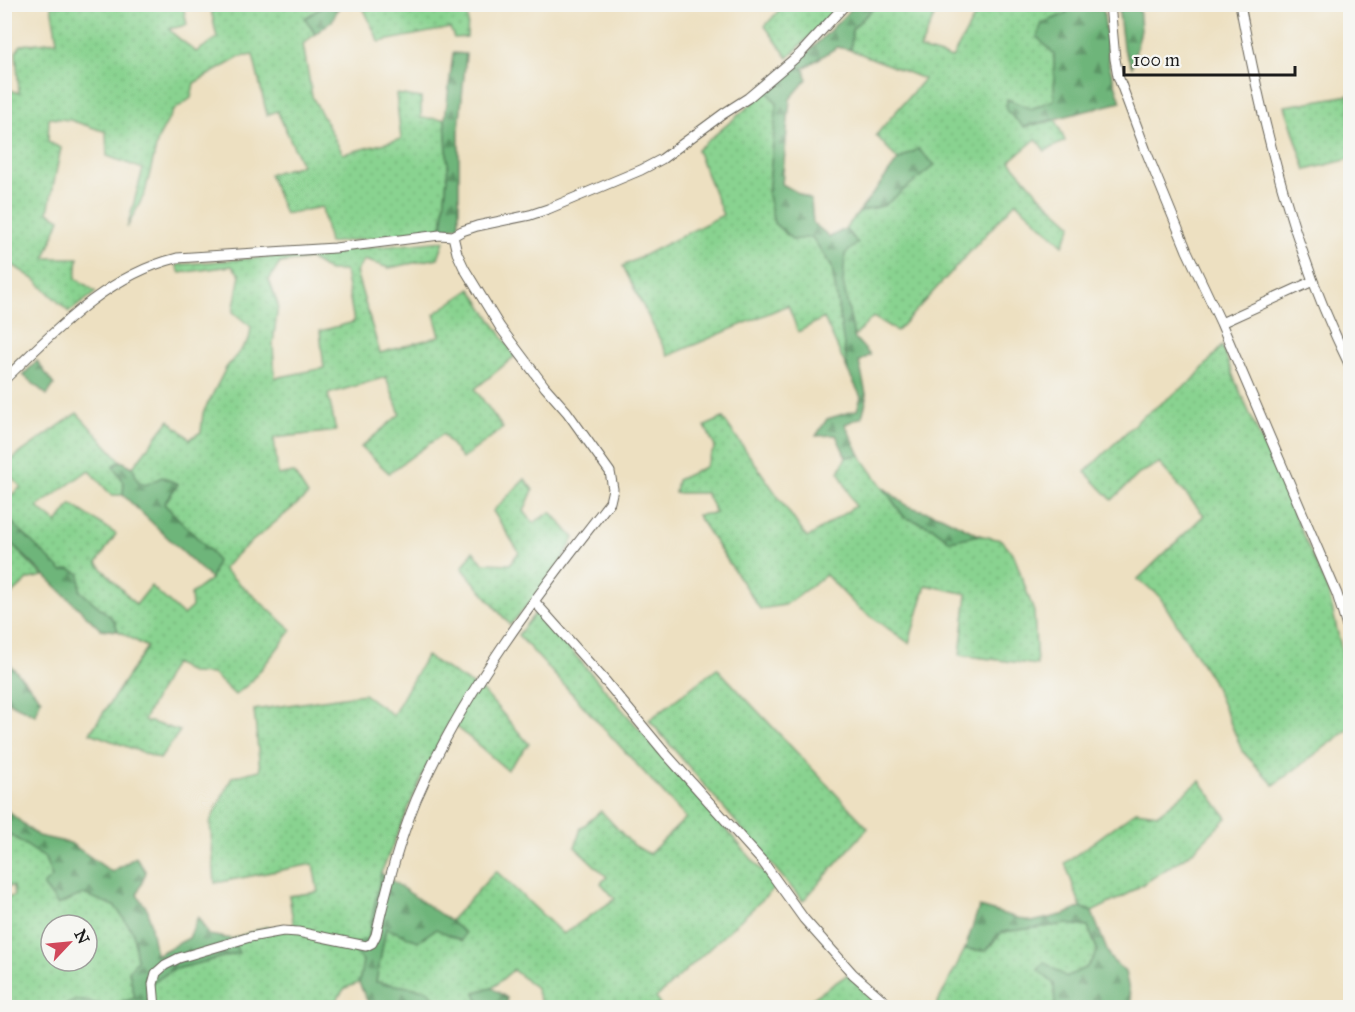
<svg xmlns="http://www.w3.org/2000/svg" width="1355" height="1012" font-family="'IM FELL Great Primer',serif">
<defs>
<pattern id="grass-dots" width="8" height="8" patternUnits="userSpaceOnUse" patternTransform="scale(1.5)"><rect width="8" height="8" fill="#89d390"/><path d="M2 2h.1M6 6h.1" fill="none" stroke="#76b57c" stroke-width="1.8" stroke-linecap="round"/></pattern>
<pattern id="forest-firs" width="22" height="20" patternUnits="userSpaceOnUse" patternTransform="scale(1.5)"><rect width="22" height="20" fill="#6eb57a"/><path d="M5 1l3.5 6h-7zM16 11l3.5 6h-7z" fill="#5a9263"/></pattern>
</defs>
<rect width="100%" height="100%" fill="#f6f6f2"/>
<filter id="ink" filterUnits="userSpaceOnUse"><feTurbulence type="fractalNoise" baseFrequency=".0167" numOctaves="2"/><feDisplacementMap in="SourceGraphic" scale="12" xChannelSelector="R" yChannelSelector="G"/><feConvolveMatrix kernelMatrix="1 2 1 2 8 2 1 2 1" color-interpolation-filters="sRGB"/></filter>
<filter id="wash" filterUnits="userSpaceOnUse"><feTurbulence type="fractalNoise" baseFrequency=".008" numOctaves="4" result="noise"/><feDisplacementMap in="SourceGraphic" scale="24" xChannelSelector="R" yChannelSelector="G"/><feGaussianBlur stdDeviation="1.35" result="paint"/><feColorMatrix in="noise" values="0 0 0 0 0 0 0 0 0 0 0 0 0 0 0 0 0 1.4 0 .05"/><feComposite in="paint" operator="in"/></filter>
<g filter="url(#wash)">
<rect width="100%" height="100%" fill="#ede0c1"/>
<path fill="url(#grass-dots)" stroke="#527856" stroke-width="1.5" fill-rule="evenodd" d="M 51,5 L 183,5 L 187,25 L 169,29 C 178,40 187,43 196,52 L 217,38 L 210,5 L 327,5 L 305,18 L 315,34 L 303,44 L 312,96 L 343,154 L 401,139 L 396,94 L 421,98 L 421,118 L 445,119 L 448,167 L 442,230 L 329,243 L 322,207 L 285,214 L 269,174 L 302,165 L 277,111 L 267,115 L 253,55 L 240,57 L 194,83 L 191,98 L 173,111 L 158,139 L 145,193 L 127,228 L 143,169 L 107,156 L 106,132 L 70,120 L 49,118 L 48,142 L 61,148 L 48,212 L 60,219 L 45,258 L 78,258 L 76,278 L 96,292 L 69,312 L 34,279 L 5,260 L 4,88 L 19,93 L 16,52 L 21,45 L 57,41 Z
M 362,5 L 462,5 L 468,18 L 467,37 L 454,38 L 450,28 L 379,42 Z
M 780,5 L 841,5 L 788,58 L 765,26 L 782,7 Z
M 877,5 L 939,5 L 920,49 L 952,58 L 981,5 L 1069,5 L 1066,14 L 1042,23 L 1054,54 L 1055,100 L 1031,109 L 1007,99 L 1007,111 L 1024,127 L 1056,120 L 1065,141 L 1045,151 L 1036,139 L 1010,161 L 1040,196 L 1072,225 L 1063,245 L 1016,202 L 897,331 L 873,317 L 854,337 L 843,282 L 845,254 L 857,243 L 845,229 L 859,212 L 885,205 L 918,149 L 898,160 L 876,135 L 924,79 L 851,50 L 852,29 Z
M 767,91 L 777,103 L 768,195 L 774,223 L 793,240 L 812,237 L 832,267 L 848,371 L 824,318 L 798,332 L 788,305 L 668,356 L 623,266 L 723,215 L 697,150 Z
M 1350,95 L 1350,159 L 1306,170 L 1285,106 Z
M 444,241 L 438,258 L 389,268 L 364,260 L 356,272 L 380,353 L 440,336 L 434,314 L 471,289 L 515,356 L 475,389 L 503,428 L 462,459 L 443,434 L 389,473 L 361,447 L 400,414 L 386,377 L 328,394 L 336,431 L 274,438 L 278,475 L 294,473 L 308,495 L 238,553 L 223,569 L 292,630 L 251,682 L 235,695 L 213,674 L 191,673 L 174,663 L 144,720 L 180,731 L 160,759 L 90,733 L 147,647 L 118,631 L 114,620 L 80,591 L 5,515 L 5,500 L 21,487 L 5,470 L 5,464 L 77,413 L 121,461 L 113,466 L 124,482 L 123,495 L 111,495 L 89,470 L 37,507 L 57,523 L 71,504 L 116,534 L 97,563 L 136,605 L 151,586 L 183,615 L 192,607 L 191,594 L 211,579 L 211,552 L 164,504 L 178,484 L 162,477 L 145,486 L 137,481 L 133,467 L 169,420 L 190,439 L 201,432 L 203,413 L 226,368 L 249,340 L 251,327 L 233,312 L 240,275 L 232,266 L 180,273 L 176,265 ZM 310,259 L 329,271 L 345,271 L 354,322 L 320,331 L 324,368 L 275,378 L 273,344 L 278,305 L 269,280 L 280,263 Z
M 1222,346 L 1234,378 L 1329,594 L 1342,652 L 1350,677 L 1350,728 L 1274,785 L 1243,752 L 1212,680 L 1158,594 L 1137,580 L 1204,515 L 1159,463 L 1139,474 L 1112,500 L 1085,472 L 1141,418 L 1193,380 Z
M 723,418 L 807,538 L 855,506 L 839,472 L 846,457 L 860,455 L 904,517 L 932,527 L 950,541 L 979,535 L 1001,540 L 1014,555 L 1034,612 L 1037,665 L 960,655 L 967,594 L 926,585 L 909,643 L 857,607 L 826,575 L 785,605 L 760,609 L 697,515 L 716,513 L 706,493 L 675,493 L 677,480 L 705,467 L 715,447 L 705,426 Z
M 525,479 L 533,490 L 524,511 L 533,523 L 551,512 L 574,538 C 558,571 534,598 510,625 L 462,568 L 473,551 L 483,563 L 510,564 L 519,552 L 493,511 Z
M 4,537 L 43,576 L 29,579 L 7,599 L 4,596 Z
M 537,611 L 776,887 L 656,998 L 662,1007 L 543,1007 L 535,987 L 513,970 L 492,988 L 475,992 L 480,1007 L 443,1007 L 427,990 L 376,982 L 386,927 L 418,941 L 436,929 L 464,933 L 450,921 L 496,871 L 563,934 L 615,899 L 601,883 L 607,877 L 575,847 L 581,828 L 601,811 L 632,844 L 649,854 L 686,818 L 518,635 Z
M 426,656 L 484,692 L 529,744 L 507,770 L 450,721 L 422,776 L 381,873 L 359,983 L 345,988 L 332,1006 L 148,1007 L 148,986 L 172,970 L 238,953 L 232,939 L 265,927 L 294,927 L 289,896 L 318,892 L 313,864 L 215,883 L 210,822 L 232,777 L 260,770 L 254,710 L 364,694 L 393,715 Z
M 717,668 L 868,828 L 803,901 L 649,720 Z
M 1200,781 L 1227,818 L 1190,854 L 1126,895 L 1092,912 L 1081,907 L 1065,863 L 1136,811 L 1158,814 Z
M 5,831 L 45,858 L 52,877 L 83,893 L 115,906 L 133,932 L 137,960 L 129,972 L 135,998 L 108,1006 L 77,1000 L 61,1007 L 5,1007 L 5,898 L 14,896 L 13,886 L 5,887 ZM 51,925 L 87,925 L 87,961 L 51,961 Z
M 1067,924 L 1088,927 L 1098,952 L 1087,967 L 1066,977 L 1044,962 L 1039,970 L 1054,983 L 1055,1007 L 1010,1007 L 987,1004 L 986,1007 L 935,1008 L 965,949 L 985,951 L 1002,932 Z
M 847,975 L 883,1007 L 800,1007 Z"/>
<path fill="url(#forest-firs)" stroke="#45684b" stroke-width="1.5" d="M 327,4 L 340,5 L 332,21 L 315,34 L 305,18 Z
M 855,5 L 877,5 L 852,29 L 851,50 L 837,47 L 804,68 L 807,79 L 790,99 L 782,184 L 811,200 L 813,223 L 830,237 L 845,229 L 858,243 L 845,254 L 843,282 L 854,337 L 870,355 L 859,362 L 867,398 L 862,417 L 845,424 L 860,455 L 846,457 L 836,435 L 816,436 L 827,419 L 857,410 L 861,397 L 848,371 L 832,267 L 812,237 L 793,240 L 774,223 L 768,195 L 777,103 L 767,91 L 783,78 Z
M 1069,5 L 1103,5 L 1109,65 L 1121,102 L 1024,127 L 1006,110 L 1007,99 L 1031,109 L 1054,100 L 1054,54 L 1037,37 L 1042,23 L 1066,14 Z
M 1118,5 L 1139,5 L 1141,30 L 1132,67 L 1123,47 Z
M 453,53 L 466,54 L 459,130 L 459,226 L 442,230 L 448,167 L 445,119 Z
M 918,149 L 935,165 L 885,205 L 859,212 L 898,160 Z
M 37,361 L 54,385 L 47,395 L 23,375 Z
M 121,461 L 133,467 L 137,480 L 145,485 L 162,477 L 178,484 L 164,504 L 211,552 L 217,561 L 211,579 L 123,495 L 124,482 L 113,466 Z
M 883,487 L 907,506 L 941,516 L 979,535 L 950,541 L 932,527 L 904,517 Z
M 4,515 L 62,571 L 70,569 L 80,574 L 80,591 L 114,620 L 118,631 L 100,629 L 5,537 Z
M 4,658 L 41,699 L 35,715 L 5,700 Z
M 4,808 L 38,836 L 70,843 L 112,872 L 136,857 L 146,872 L 137,895 L 148,910 L 156,955 L 189,938 L 198,917 L 209,935 L 232,939 L 239,953 L 172,970 L 148,986 L 148,1007 L 61,1007 L 77,1000 L 108,1006 L 135,998 L 129,971 L 137,960 L 133,932 L 115,906 L 83,894 L 58,905 L 43,885 L 52,877 L 45,858 L 5,831 Z
M 381,873 L 450,921 L 465,933 L 462,941 L 436,929 L 418,941 L 386,928 L 376,982 L 427,990 L 443,1007 L 370,1007 L 359,983 L 363,961 L 350,946 L 369,938 Z
M 979,907 L 1032,922 L 1066,914 L 1081,907 L 1092,912 L 1110,958 L 1125,972 L 1132,1004 L 1123,1008 L 1055,1007 L 1054,984 L 1038,970 L 1044,962 L 1066,977 L 1087,967 L 1098,951 L 1088,927 L 1067,924 L 1002,932 L 985,951 L 965,949 Z
M 492,988 L 507,998 L 507,1007 L 480,1007 L 475,992 Z"/>
</g>
<g filter="url(#ink)">
<g fill="none" stroke-linecap="round" stroke-linejoin="round">
<g stroke="#656156" stroke-width="11">
<path id="street" d="M 1110,4 L 1115,59 L 1118,76 L 1146,151 L 1187,251 L 1221,323 L 1337,594 L 1350,637
M 1240,4 C 1263,128 1294,253 1350,366
M 1221,323 L 1313,281
M 4,380 C 55,331 107,275 177,258 L 335,248 L 440,235 L 453,236 L 462,231 L 477,226 L 530,215 L 548,209 L 641,170 L 662,159 L 723,114 L 748,98 L 800,54 L 846,4
M 534,601 L 607,683 L 665,753 L 763,862 L 804,919 L 853,974 L 892,1008
M 155,1008 L 153,984 L 156,973 L 165,965 L 179,958 L 250,937 L 283,931 L 298,932 L 366,946 L 372,943 L 376,935 C 386,889 398,844 416,800 C 462,693 538,593 610,502 L 613,489 L 610,472 L 567,412 L 545,387 L 500,327 L 464,268 L 457,253 L 453,236"/>
</g>
<use href="#street" stroke="#fff" stroke-width="9"/>
</g>
</g>
<rect width="1355" height="1012" fill="none" stroke="#f6f6f2" stroke-width="24"/>
<g transform="translate(69 943) rotate(64)"><circle r="28" fill="#f6f6f2" stroke="#9f9f9c" stroke-width="1.5"/>
<path d="M0-4.5L10 22L0 15L-10 22Z" fill="#d1495b"/>
<text y="-9" font-size="16" font-weight="bold" text-anchor="middle" fill="#1c1c1c">N</text>
</g>
<path d="M1124 66v9h171v-9" fill="none" stroke="#1c1c1c" stroke-width="3"/>
<text x="1133" y="66" font-size="18" fill="#1c1c1c" stroke="#f6f6f2" stroke-width="4.5" paint-order="stroke">100 m</text>
</svg>
